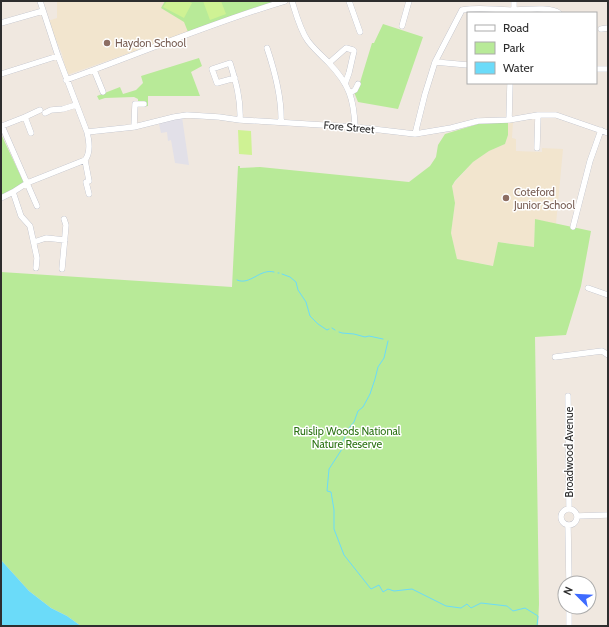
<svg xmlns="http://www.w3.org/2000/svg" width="609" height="627" font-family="Cabin,sans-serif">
<rect width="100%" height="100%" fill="#f0e8e0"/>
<path fill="#e2e0e8" d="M 182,117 L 189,165 L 175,163 L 171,140 L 168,141 L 167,132 L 161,133 L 159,124 L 175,118 Z"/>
<path fill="#f2e5ce" d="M 57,1 L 277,1 L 67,75 L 62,54 L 48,21 L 57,18 Z
M 508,122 L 513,122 L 512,138 L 516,139 L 516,151 L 542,152 L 542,148 L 563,149 L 556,224 L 535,219 L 534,247 L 498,242 L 494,266 L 457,259 L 451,233 L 455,203 L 452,186 L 455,182 L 473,162 L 489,151 L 505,144 L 508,135 Z"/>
<path fill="#b8ea98" d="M 165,1 L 277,1 L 188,32 L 184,22 L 161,8 Z
M 383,24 L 423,37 L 398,109 L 358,102 L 354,92 L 358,89 L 372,43 L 374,43 Z
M 199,58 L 202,66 L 191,72 L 200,96 L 148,96 L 148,106 L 138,107 L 138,99 L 134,97 L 105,98 L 99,100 L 97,96 L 120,87 L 123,94 L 136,90 L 143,83 L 141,76 Z
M 508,122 L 508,135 L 505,144 L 489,151 L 473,162 L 455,181 L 452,186 L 455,203 L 451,233 L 457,259 L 493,266 L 498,242 L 534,247 L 535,219 L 591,231 L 581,286 L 566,335 L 535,337 L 539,604 L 538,626 L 81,626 L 67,616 L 51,608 L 29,591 L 1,560 L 1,272 L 232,287 L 238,166 L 240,166 L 240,168 L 260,167 L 409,182 L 430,166 L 436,157 L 438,145 L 445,134 L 478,124 Z
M 1,134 L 24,183 L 1,197 Z"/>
<path fill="#cff294" d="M 167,1 L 188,1 L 192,3 L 184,18 L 163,7 Z
M 203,1 L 221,1 L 226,14 L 210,20 Z
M 238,130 L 251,131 L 252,155 L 239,154 Z"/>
<path fill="#6bdbf9" d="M 1,560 L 29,591 L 51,608 L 67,616 L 81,626 L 1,626 Z"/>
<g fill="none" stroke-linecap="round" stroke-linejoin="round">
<path stroke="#6bdbf9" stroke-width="1" d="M 278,273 L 279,273
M 282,274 L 290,277 L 296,282 L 298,290 L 306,302 L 310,316 L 318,324 L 327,330 L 329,329
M 237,280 C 250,286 260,268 274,272
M 332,328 L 335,330
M 339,332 L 342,333 L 354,334 L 365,337 L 369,336 L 383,339
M 388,341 L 384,358 L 378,367 L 375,379 L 370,394 L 363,407 L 358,411 L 354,422 L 349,428 L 343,441 L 342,449 L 329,469 L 327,491 L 331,492 L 334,510 L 334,529 L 344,555 L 371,589 L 379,585 L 383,592 L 388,589 L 394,591 L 412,589 L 446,606 L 461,608 L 467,604 L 471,608 L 481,603 L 507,606 L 513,611 L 525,608 L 538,616 L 537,626"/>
<g stroke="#b4b7c2" stroke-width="6">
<path id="minor" d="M 292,1 C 296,14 300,30 308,41 C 314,49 322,56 329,63 C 349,84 354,99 355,127
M 349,1 L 360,32
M 514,13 L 514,1
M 1,23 L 43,11
M 402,26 L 409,1
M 601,29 L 608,28
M 267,48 C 275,72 282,97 281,122
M 435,62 L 468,65
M 329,63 L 346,48 L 353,50 L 354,51 L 349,73 L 345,84
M 596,69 L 608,69
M 94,70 L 103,92
M 1,74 L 58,56
M 235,78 L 217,83 L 212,69 L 230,63 C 236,82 241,100 240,120
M 66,80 C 139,54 211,23 285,1
M 350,93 L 355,90 L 358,84
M 45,113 L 51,110 L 63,109 L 76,105
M 25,117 L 31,133
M 509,120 L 510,83
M 134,127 L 135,104 L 144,104
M 87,132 L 134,127 L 174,117 L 187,115 L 219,117 L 240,120 L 355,127 L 415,134 L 451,128 L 478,121 L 509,120 L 538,115 L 556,115 L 608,133
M 415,134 L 425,94 L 435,62 L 462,10 C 479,7 496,10 513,10 C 524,10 550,6 559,13
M 537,148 L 538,115
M 85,160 L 89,181 L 86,182 L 89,194
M 13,192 L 21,216 L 30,226 L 37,258 L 36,268
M 1,198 L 13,192 L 27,183 L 85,160 C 91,152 89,141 87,132 L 58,56 L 40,1
M 37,206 L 2,126 L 25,117 L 40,110
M 573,227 L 590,161 L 601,130
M 34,242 L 46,238 L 65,240
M 62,269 L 66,225 L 64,219
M 588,288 L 608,295
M 555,357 L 602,351 L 608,355
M 568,396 L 569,509
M561 517a8 8 0 1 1 16 0a8 8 0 1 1-16 0Z
M 577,516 L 608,515
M 568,525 L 569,583
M 569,607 L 569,626"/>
</g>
<use href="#minor" stroke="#fff" stroke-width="5.5"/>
</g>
<g fill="#8d6e63" stroke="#fff" stroke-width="1.5">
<circle cx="107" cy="43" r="4"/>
<circle cx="506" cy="198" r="4"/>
</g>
<g text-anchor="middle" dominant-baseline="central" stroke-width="3" stroke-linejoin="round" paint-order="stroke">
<g font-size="11" fill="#785e54" stroke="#fff" text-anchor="start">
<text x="115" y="43">Haydon School</text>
<text x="514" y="192">Coteford<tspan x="514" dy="13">Junior School</tspan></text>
</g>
<g font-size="11" fill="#2e2e2e" stroke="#fff">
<text transform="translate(349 127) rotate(5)">Fore Street</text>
<text transform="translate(569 452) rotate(-90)">Broadwood Avenue</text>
</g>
<g font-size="11" fill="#2d7415" stroke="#fff">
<text x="347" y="431">Ruislip Woods National<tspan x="347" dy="13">Nature Reserve</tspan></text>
</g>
</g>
<rect width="609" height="627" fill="none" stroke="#2e2e2e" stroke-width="4"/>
<rect x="467" y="12" width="130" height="72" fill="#ffffff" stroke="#ababab"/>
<rect x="475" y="25" width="20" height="6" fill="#ffffff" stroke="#ababab"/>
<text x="503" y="32" font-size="12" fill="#2e2e2e">Road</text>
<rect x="475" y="42" width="20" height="12" fill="#b8ea98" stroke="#ababab"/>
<text x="503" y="52" font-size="12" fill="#2e2e2e">Park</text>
<rect x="475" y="62" width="20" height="12" fill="#6bdbf9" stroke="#ababab"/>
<text x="503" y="72" font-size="12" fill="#2e2e2e">Water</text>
<g transform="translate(577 595) rotate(294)"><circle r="19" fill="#ffffff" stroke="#ababab"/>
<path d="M0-3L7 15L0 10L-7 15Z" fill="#3e6bff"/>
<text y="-6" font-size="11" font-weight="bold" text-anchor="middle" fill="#2e2e2e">N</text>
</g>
</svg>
